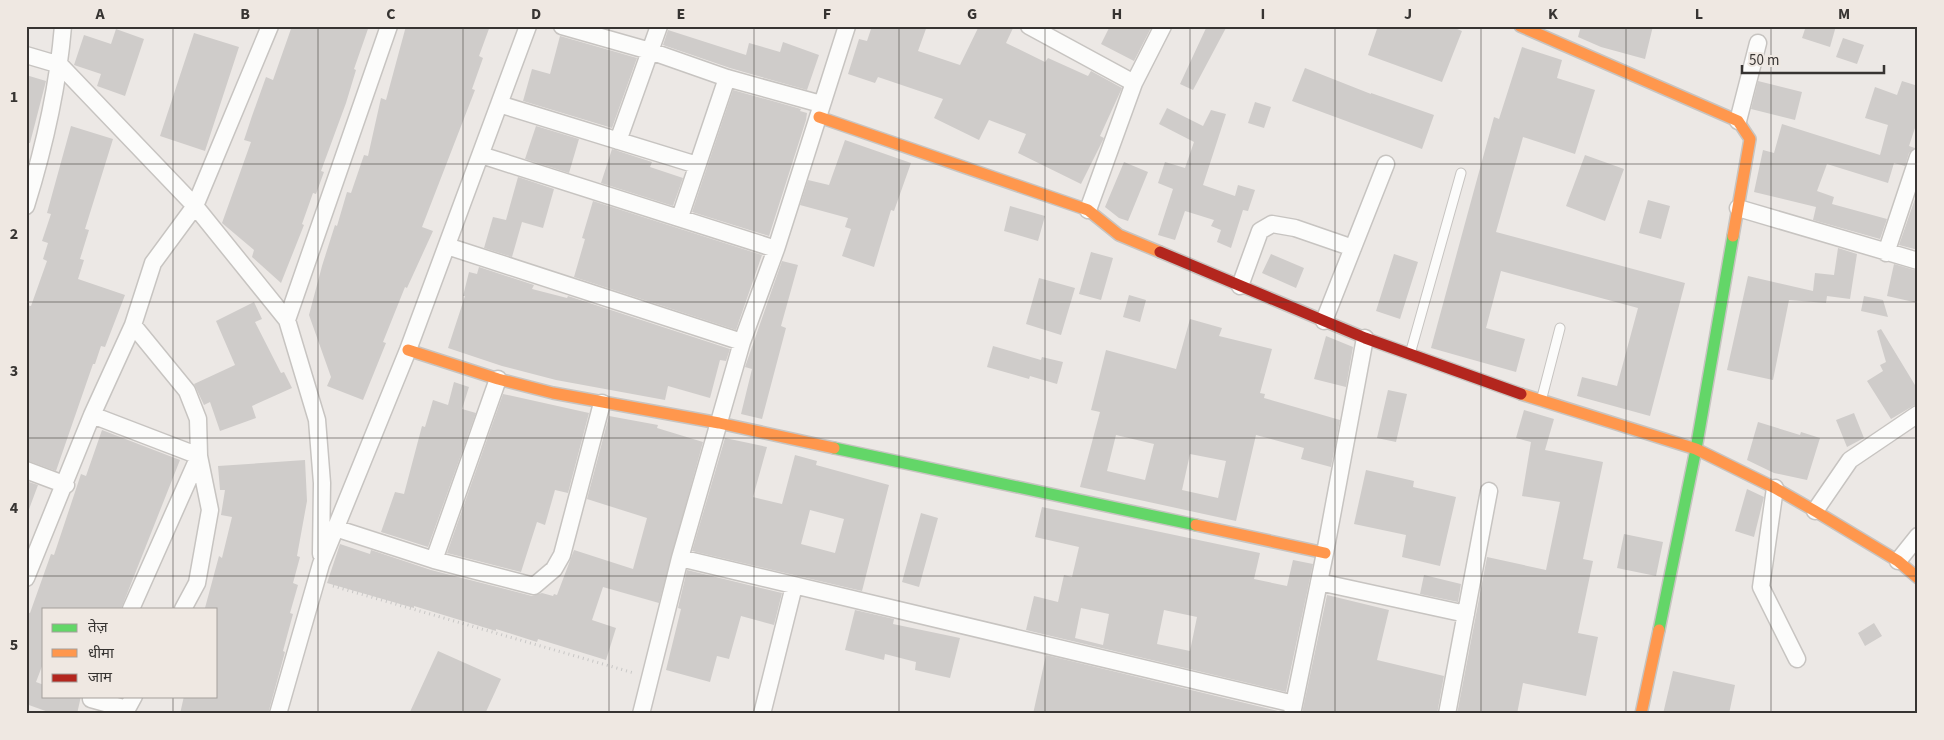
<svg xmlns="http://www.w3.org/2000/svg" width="1944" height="740" font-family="'Source Sans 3','Noto Sans Devanagari',sans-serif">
<rect width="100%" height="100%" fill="#ece8e5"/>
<path fill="#cfccca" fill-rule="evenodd" d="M 292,26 L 369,26 L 354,69 L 356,70 L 346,103 L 321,171 L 324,172 L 316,194 L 313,193 L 302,224 L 304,225 L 281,283 L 252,257 L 254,250 L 222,223 L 251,142 L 244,140 L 252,116 L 266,77 L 273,80 Z
M 406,26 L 490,26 L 479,56 L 483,58 L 472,89 L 475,90 L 422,227 L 433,231 L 407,288 L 405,287 L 383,342 L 386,343 L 363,400 L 327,386 L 331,377 L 309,315 L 322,266 L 335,225 L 337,226 L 347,192 L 351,193 L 364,155 L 368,156 L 381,98 L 386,100 Z
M 872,26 L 927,26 L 918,51 L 960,65 L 979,26 L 1014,26 L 1006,43 L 1045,62 L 1048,58 L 1088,76 L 1091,71 L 1122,88 L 1100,136 L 1104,138 L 1081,184 L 1018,153 L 1026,134 L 989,120 L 979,140 L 934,118 L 943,99 L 878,77 L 875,83 L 848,74 L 859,39 L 867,41 Z
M 1110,26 L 1152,26 L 1134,61 L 1101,44 Z
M 1207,26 L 1227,26 L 1193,90 L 1180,84 Z
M 1378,26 L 1450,26 L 1462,31 L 1442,82 L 1368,55 Z
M 1581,26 L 1653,26 L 1645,59 L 1601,47 L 1578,37 Z
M 1806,26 L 1836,26 L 1830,47 L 1802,38 Z
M 116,29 L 144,39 L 125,96 L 97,86 L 101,74 L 74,65 L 84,35 L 111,44 Z
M 668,30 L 746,55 L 749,43 L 780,52 L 783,42 L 819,55 L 807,90 L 730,68 L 663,45 Z
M 194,33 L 239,47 L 205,151 L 160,136 Z
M 560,36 L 637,58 L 612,128 L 523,101 L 532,69 L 550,74 Z
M 1843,38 L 1864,45 L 1857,64 L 1836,57 Z
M 1522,47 L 1562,60 L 1557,78 L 1595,90 L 1575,154 L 1523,137 L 1496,232 L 1685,283 L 1650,416 L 1577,396 L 1582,377 L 1617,386 L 1638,308 L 1501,271 L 1486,328 L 1525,339 L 1516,372 L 1431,348 L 1494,117 L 1499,119 Z
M 1305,68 L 1371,94 L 1371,93 L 1434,115 L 1422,149 L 1292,101 Z
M 26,75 L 46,81 L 30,143 L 26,143 Z
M 1758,81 L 1802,92 L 1795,120 L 1751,109 Z
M 1902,81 L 1918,86 L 1918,119 L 1909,146 L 1915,148 L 1909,153 L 1905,166 L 1894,163 L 1888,183 L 1827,164 L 1817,191 L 1834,197 L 1832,204 L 1887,219 L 1880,239 L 1813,220 L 1816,207 L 1754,192 L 1763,150 L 1774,153 L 1782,124 L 1880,155 L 1888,125 L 1865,118 L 1875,87 L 1897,95 Z
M 733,90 L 801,109 L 800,111 L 807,113 L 806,120 L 769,236 L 692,212 Z
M 1255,102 L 1271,107 L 1264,128 L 1248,123 Z
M 1167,108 L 1203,126 L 1211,110 L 1226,114 L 1203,185 L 1235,196 L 1238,185 L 1255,190 L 1248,211 L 1243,210 L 1231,248 L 1217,242 L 1221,230 L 1211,226 L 1214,220 L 1185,211 L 1175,240 L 1158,235 L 1173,189 L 1158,183 L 1165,162 L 1185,168 L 1194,142 L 1159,124 Z
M 71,126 L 113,139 L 85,229 L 89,230 L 80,259 L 84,260 L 78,279 L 125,295 L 105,347 L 101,346 L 95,364 L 93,364 L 56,471 L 26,460 L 26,305 L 31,306 L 47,261 L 43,259 L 48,243 L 42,241 L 51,214 L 47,213 Z
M 536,126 L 579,139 L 569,173 L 525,159 Z
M 845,140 L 911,163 L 894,211 L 891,210 L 874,267 L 842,256 L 851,229 L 845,227 L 848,218 L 800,205 L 808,180 L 829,185 Z
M 612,149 L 652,162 L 650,167 L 683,178 L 673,206 L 601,183 Z
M 1585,155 L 1624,169 L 1605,221 L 1566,206 Z
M 1124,162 L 1148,172 L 1128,221 L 1119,218 L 1105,207 Z
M 518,177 L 554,189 L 543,228 L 522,222 L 512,257 L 484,248 L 493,217 L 506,220 Z
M 1918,190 L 1918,250 L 1899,245 Z
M 1648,200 L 1670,206 L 1661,239 L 1639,233 Z
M 593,201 L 762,255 L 736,330 L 574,277 L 585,239 L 582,238 Z
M 1010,206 L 1045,216 L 1038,241 L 1004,231 Z
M 1838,248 L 1857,254 L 1850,299 L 1827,296 L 1826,303 L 1789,300 L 1773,380 L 1727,370 L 1748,276 L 1813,291 L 1815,273 L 1834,275 Z
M 1091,252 L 1113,258 L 1101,300 L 1079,294 Z
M 1271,254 L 1304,268 L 1296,288 L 1262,273 Z
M 1394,254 L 1418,262 L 1400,319 L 1376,311 Z
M 782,261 L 798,265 L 781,326 L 786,328 L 762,419 L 741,414 L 752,369 L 745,367 Z
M 1894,264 L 1918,271 L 1918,303 L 1887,296 Z
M 479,267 L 534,285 L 532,289 L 567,298 L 568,296 L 730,349 L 726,361 L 720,360 L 710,398 L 668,386 L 665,400 L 556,380 L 502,366 L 448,348 L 465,296 L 463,296 L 469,272 L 477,274 Z
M 1039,278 L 1075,288 L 1061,335 L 1026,324 Z
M 1129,295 L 1146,300 L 1140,322 L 1123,317 Z
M 1864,296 L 1883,300 L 1888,317 L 1861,311 Z
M 254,302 L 262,319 L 255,322 L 281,373 L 284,372 L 292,388 L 252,406 L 256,418 L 220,431 L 210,402 L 204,405 L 194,384 L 235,365 L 216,321 Z
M 1190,319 L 1222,328 L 1219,336 L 1272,349 L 1260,393 L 1265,394 L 1264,398 L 1340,420 L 1331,467 L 1301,459 L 1304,448 L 1256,435 L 1236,521 L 1080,487 L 1100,412 L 1091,410 L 1106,350 L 1176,369 ZM 1116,435 L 1154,444 L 1145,480 L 1107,471 ZM 1190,454 L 1226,461 L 1218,498 L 1182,490 Z
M 1881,329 L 1918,390 L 1918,403 L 1891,419 L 1867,381 L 1883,371 L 1880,365 L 1886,362 L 1877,331 Z
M 1326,336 L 1353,347 L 1346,387 L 1314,379 Z
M 993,346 L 1041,360 L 1042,357 L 1063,362 L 1057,384 L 1030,376 L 1029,379 L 987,367 Z
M 454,382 L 469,387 L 462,409 L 476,413 L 428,547 L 381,532 L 395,492 L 404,494 L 422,426 L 425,427 L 433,400 L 448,405 Z
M 1388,390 L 1407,394 L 1396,442 L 1377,438 Z
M 503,394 L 589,413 L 568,493 L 555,490 L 545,525 L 537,522 L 521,572 L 447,553 Z
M 1524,410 L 1554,419 L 1545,450 L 1603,462 L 1583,559 L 1593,561 L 1578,633 L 1598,637 L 1586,696 L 1523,683 L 1517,714 L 1457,714 L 1487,557 L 1546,570 L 1560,502 L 1522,496 L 1531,442 L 1516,438 Z
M 1854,413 L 1864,438 L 1847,447 L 1836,420 Z
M 609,416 L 658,425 L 657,428 L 703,442 L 659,603 L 603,587 L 592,620 L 616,628 L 606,660 L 538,639 L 537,642 L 496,629 L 496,631 L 414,606 L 414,608 L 327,583 L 340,544 L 370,554 L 371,550 L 431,570 L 532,596 L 542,593 L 553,596 L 554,594 L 557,595 L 574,550 L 633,569 L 647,518 L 587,499 Z
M 1758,422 L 1800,435 L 1801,432 L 1820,438 L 1807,480 L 1774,473 L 1747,460 Z
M 102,430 L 180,460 L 121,609 L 44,609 L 44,661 L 36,682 L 44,685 L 44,696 L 81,696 L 77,714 L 54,714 L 26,704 L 26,612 L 30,613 L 51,554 L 54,555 L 81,474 L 86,476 Z
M 725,438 L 767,447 L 753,497 L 782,504 L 795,455 L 817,461 L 816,465 L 889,485 L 862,591 L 692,551 ZM 810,510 L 844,519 L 835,553 L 801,544 Z
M 305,460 L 307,501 L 297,556 L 300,557 L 293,583 L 298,585 L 290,613 L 293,614 L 283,651 L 285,652 L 268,714 L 180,714 L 184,696 L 216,696 L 216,609 L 205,608 L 219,556 L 222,558 L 232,517 L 221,515 L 225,490 L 220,490 L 218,466 Z
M 1366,470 L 1414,481 L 1413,487 L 1456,497 L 1440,566 L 1402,557 L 1406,535 L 1354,524 Z
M 26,481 L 38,485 L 28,512 L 26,512 Z
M 1747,489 L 1764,497 L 1754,537 L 1735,531 Z
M 1042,507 L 1260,553 L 1254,579 L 1287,586 L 1293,560 L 1313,564 L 1286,692 L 1026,630 L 1034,596 L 1058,602 L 1064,575 L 1072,577 L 1079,547 L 1035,537 ZM 1081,608 L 1109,614 L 1103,645 L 1075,638 ZM 1164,610 L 1197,617 L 1190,651 L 1157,644 Z
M 921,513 L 938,518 L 919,587 L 902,582 Z
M 1624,534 L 1663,542 L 1656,576 L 1617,568 Z
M 687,570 L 782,593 L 774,625 L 741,616 L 729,659 L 717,656 L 710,682 L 666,670 L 681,609 L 678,608 Z
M 1424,575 L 1461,584 L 1458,602 L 1420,594 Z
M 1327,595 L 1389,610 L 1377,660 L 1444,676 L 1437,714 L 1302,713 Z
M 855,610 L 894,619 L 893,624 L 960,638 L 950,678 L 915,670 L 916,662 L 885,654 L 884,660 L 845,650 Z
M 1874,623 L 1882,636 L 1865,646 L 1858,633 Z
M 438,651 L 501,679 L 485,714 L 409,714 Z
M 1046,655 L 1282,712 L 1282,714 L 1033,714 Z
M 1673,671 L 1735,685 L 1729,714 L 1663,714 Z"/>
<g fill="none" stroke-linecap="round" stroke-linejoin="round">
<g stroke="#c7c4c1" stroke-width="11">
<path id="lane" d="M 1410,354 L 1461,173
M 1541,401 L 1560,328"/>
</g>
<g stroke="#c7c4c1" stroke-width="19">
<path id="street" d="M 562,26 L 650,51 L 727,78 L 821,104
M 1029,26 L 1134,83
M 26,55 L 60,65 L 195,206 L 287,320 L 317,420 L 322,483 L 321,554
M 499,104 L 697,165
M 1738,121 L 1758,43
M 618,141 L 659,26
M 481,155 L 776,249
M 26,206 C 44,148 58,87 63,26
M 1738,208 L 1918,261
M 1088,210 L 1134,83 L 1163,26
M 680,217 L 727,78
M 447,246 L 742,342
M 1886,253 L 1918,157
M 1240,286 L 1260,231 L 1272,224 L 1295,228 L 1353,248
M 287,320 L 389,26
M 1324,321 L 1386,164
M 498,379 L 434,560 L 534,586 L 554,569 L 562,555 L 602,403
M 92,415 L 199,456 L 210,510 L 197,583 L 183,609
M 26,470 L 66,485
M 1775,488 L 1761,587 L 1797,659
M 1815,511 L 1850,460 L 1918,414
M 335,528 L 434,560
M 680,558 L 1294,704
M 1898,561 L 1918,536
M 26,578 L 92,415 L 133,325 L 153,263 L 195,206 L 270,26
M 1319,582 L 1466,614
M 131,609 L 199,456 L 198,419 L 187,391 L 133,325
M 91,699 L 127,709 L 134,696
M 278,714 L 321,564 L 408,350 L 528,26
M 641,714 L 680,558 L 742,342 L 776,249 L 847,26
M 762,714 L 794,586
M 1292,714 L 1325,553 L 1365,338
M 1447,714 L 1489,491"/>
</g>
<g stroke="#c7c4c1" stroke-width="14">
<path id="fast" d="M 834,448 L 1196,525
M 1659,630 L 1696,449 L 1733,236"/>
</g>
<g stroke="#c7c4c1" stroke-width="14">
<path id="slow" d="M 1520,26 L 1738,121 L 1750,139 L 1733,236
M 819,117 L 1088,210 L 1119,235 L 1160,252
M 408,350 L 498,379 L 553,393 L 719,423 L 834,448
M 1521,394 L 1696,449 L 1775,488 L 1815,511 L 1898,561 L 1918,578
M 1196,525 L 1325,553
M 1641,714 L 1659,630"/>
</g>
<g stroke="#c7c4c1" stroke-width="14">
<path id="jam" d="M 1160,252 L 1365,338 L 1521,394"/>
</g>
<path stroke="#c8c7c6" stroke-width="3" stroke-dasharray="1 4" stroke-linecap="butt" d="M 333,586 L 634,673"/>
<use href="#lane" stroke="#fcfcfb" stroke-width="9"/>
<use href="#street" stroke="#fcfcfb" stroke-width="16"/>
<use href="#fast" stroke="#63d668" stroke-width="11"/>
<use href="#slow" stroke="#ff974d" stroke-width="11"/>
<use href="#jam" stroke="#b3261e" stroke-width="11"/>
</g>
<path fill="none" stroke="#373432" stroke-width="1" stroke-opacity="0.55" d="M 173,26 L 173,609M 318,26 L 318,714M 463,26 L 463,714M 609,26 L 609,714M 754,26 L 754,714M 899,26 L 899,714M 1045,26 L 1045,714M 1190,26 L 1190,714M 1335,26 L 1335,714M 1481,26 L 1481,714M 1626,26 L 1626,714M 1771,26 L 1771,714M 26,164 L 1918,164M 26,302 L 1918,302M 26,438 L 1918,438M 26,576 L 1918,576M 173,696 L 173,714"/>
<rect width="1944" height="740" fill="none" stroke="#efe8e2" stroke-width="55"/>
<rect x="42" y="608" width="175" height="90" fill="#efe8e2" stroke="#a5a09c"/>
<rect x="52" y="624" width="25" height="8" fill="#63d668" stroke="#a5a09c"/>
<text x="88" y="632" font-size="15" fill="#373432">तेज़</text>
<rect x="52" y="649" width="25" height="8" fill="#ff974d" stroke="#a5a09c"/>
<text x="88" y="658" font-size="15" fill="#373432">धीमा</text>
<rect x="52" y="674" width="25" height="8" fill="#b3261e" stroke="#a5a09c"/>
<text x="88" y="682" font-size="15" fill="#373432">जाम</text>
<path d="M1742 65v8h142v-8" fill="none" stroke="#373432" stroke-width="2.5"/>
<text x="1749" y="65" font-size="15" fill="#373432" stroke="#efe8e2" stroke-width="4" paint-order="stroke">50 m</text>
<rect x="28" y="28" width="1888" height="684" fill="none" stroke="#373432" stroke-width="2"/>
<g font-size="16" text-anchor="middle" font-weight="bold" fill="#373432">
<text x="100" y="19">A</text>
<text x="245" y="19">B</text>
<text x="391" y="19">C</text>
<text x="536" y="19">D</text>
<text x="681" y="19">E</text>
<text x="827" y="19">F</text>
<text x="972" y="19">G</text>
<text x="1117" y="19">H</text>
<text x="1263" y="19">I</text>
<text x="1408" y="19">J</text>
<text x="1553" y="19">K</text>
<text x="1699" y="19">L</text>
<text x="1844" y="19">M</text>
<text x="14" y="102">1</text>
<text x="14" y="239">2</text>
<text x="14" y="376">3</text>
<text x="14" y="513">4</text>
<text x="14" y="650">5</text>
</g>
</svg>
